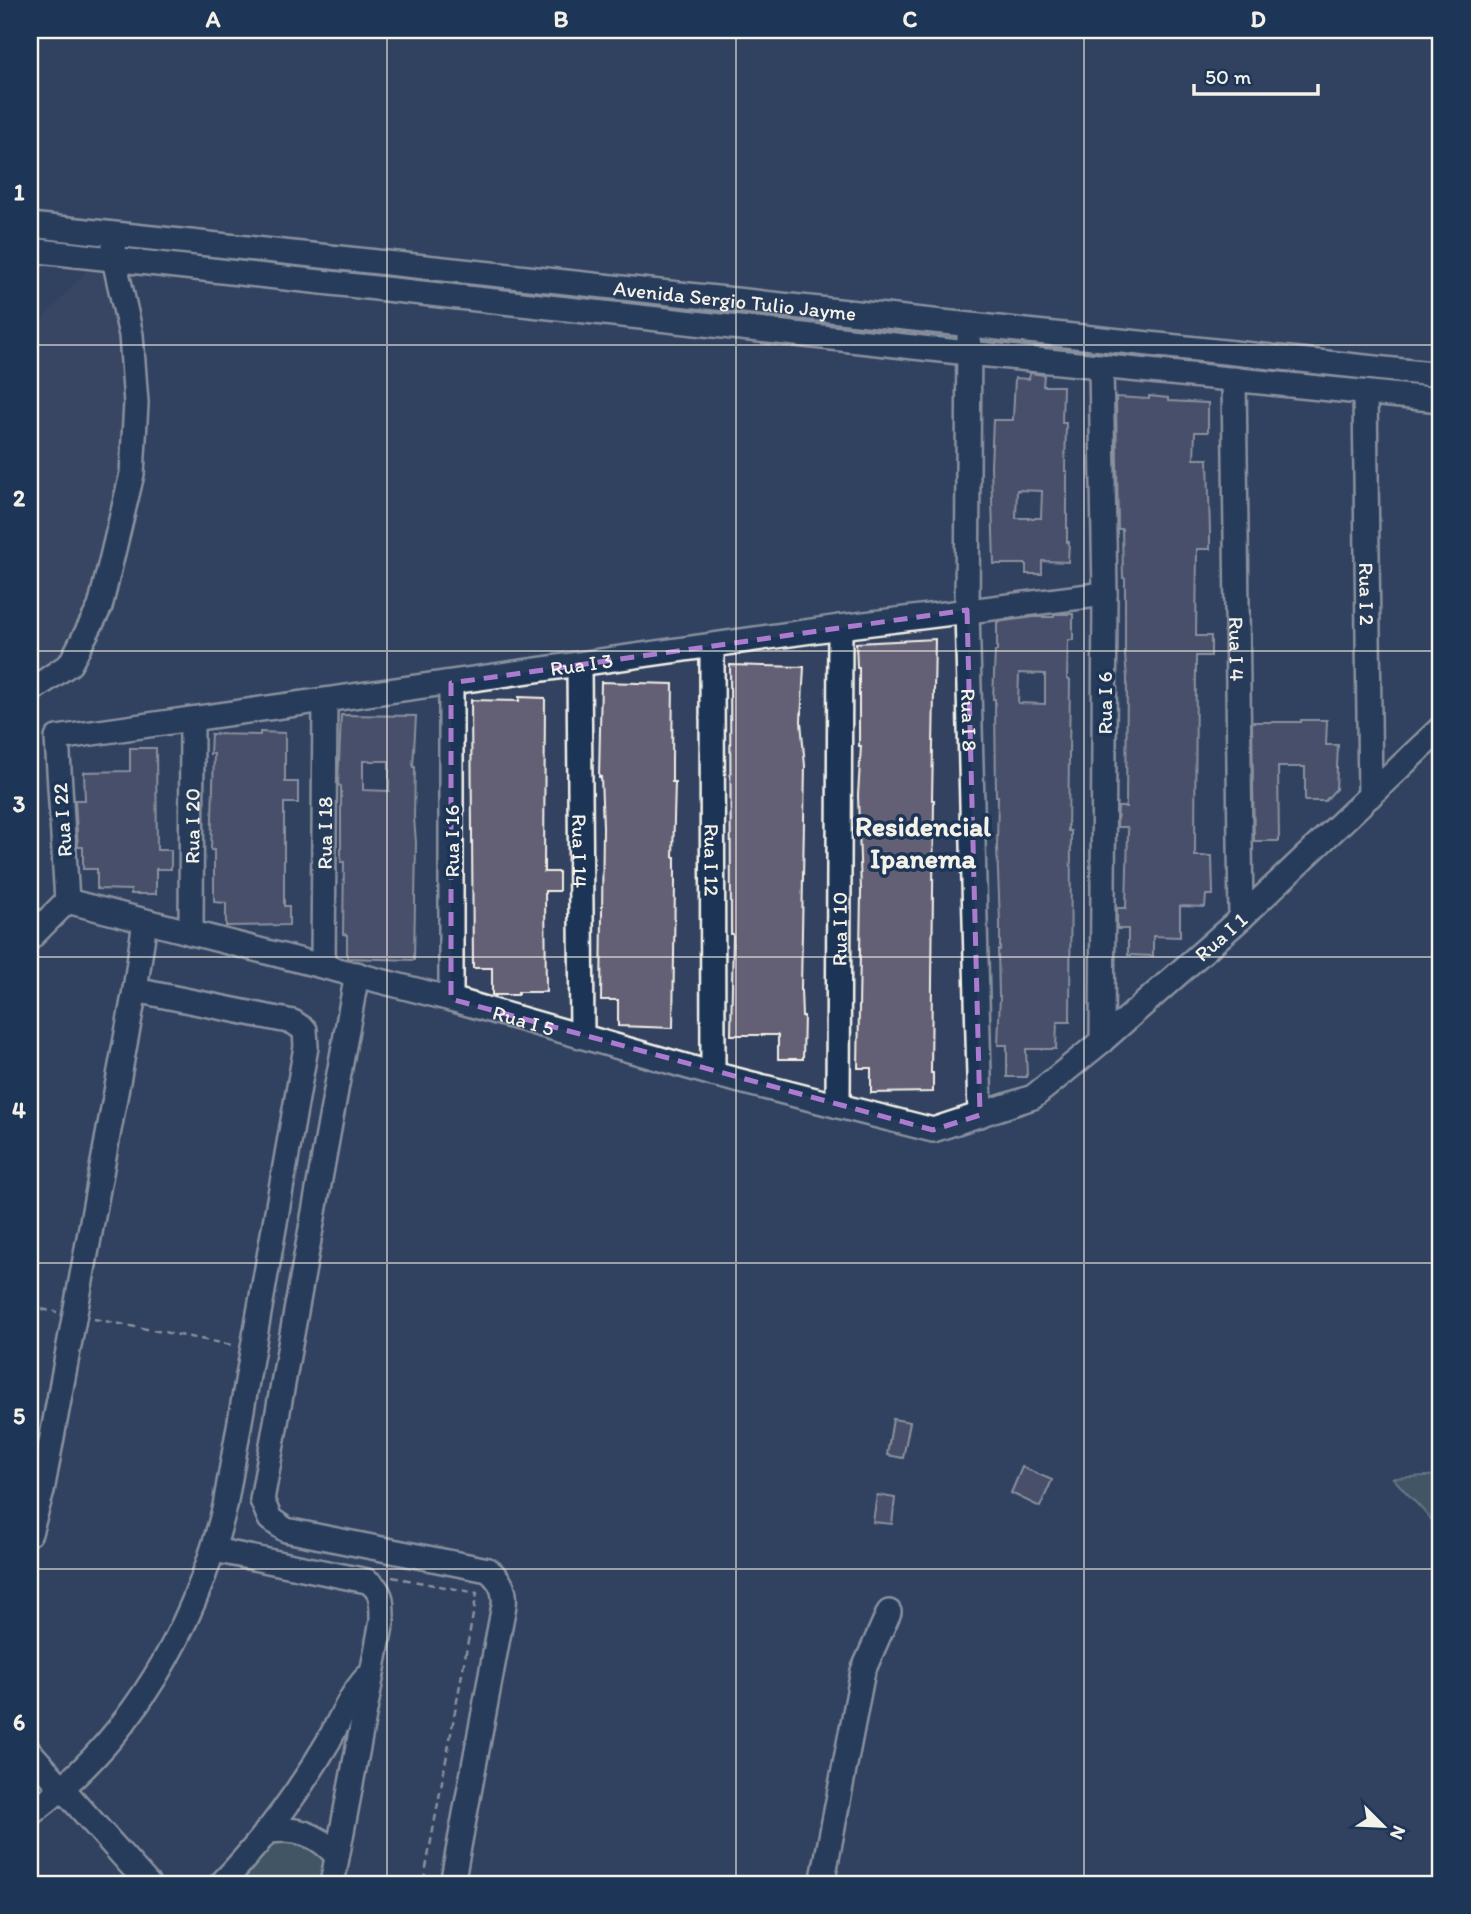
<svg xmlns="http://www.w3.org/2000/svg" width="1471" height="1914" font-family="Itim,sans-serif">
<rect width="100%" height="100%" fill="#324260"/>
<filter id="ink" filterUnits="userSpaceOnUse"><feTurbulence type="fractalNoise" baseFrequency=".0143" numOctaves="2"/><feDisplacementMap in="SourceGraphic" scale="14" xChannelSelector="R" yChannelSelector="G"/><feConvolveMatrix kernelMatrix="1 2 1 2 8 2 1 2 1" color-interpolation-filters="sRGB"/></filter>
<g filter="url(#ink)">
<path fill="#414b66" d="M 91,266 L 131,293 L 139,482 L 109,619 L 30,717 L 30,333 Z"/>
<path fill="#546e6b" stroke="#a4b0aa" stroke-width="2" d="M 1441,1475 L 1441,1530 L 1393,1478 Z
M 289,1836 C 316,1850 329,1849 322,1884 L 231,1884 L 271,1841 Z"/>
<path fill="#645f74" stroke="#f4f1e8" stroke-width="2" fill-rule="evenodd" d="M 1030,373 L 1044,375 L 1043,386 L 1063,386 L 1062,423 L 1066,423 L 1065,471 L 1067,471 L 1067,542 L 1069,542 L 1068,562 L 1042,561 L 1042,574 L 1026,574 L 1026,564 L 994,564 L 991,466 L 993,420 L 1013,420 L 1015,378 L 1029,379 ZM 1017,490 L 1042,491 L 1041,518 L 1016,518 Z
M 1149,396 L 1168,398 L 1168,401 L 1208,403 L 1208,432 L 1195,432 L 1194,459 L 1208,459 L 1210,533 L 1210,549 L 1197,549 L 1196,636 L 1211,636 L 1211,656 L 1196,656 L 1195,856 L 1212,856 L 1213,895 L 1206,895 L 1205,907 L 1180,906 L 1180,937 L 1153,936 L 1153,956 L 1128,955 L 1128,929 L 1117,929 L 1117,908 L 1126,908 L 1128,831 L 1127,827 L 1117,827 L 1118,807 L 1126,807 L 1127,678 L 1125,655 L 1125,578 L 1123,578 L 1122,529 L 1118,529 L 1116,397 L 1149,399 Z
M 1054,614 L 1073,614 L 1073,640 L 1068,640 L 1067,679 L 1070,680 L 1068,831 L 1071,831 L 1070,1022 L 1057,1022 L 1056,1049 L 1026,1049 L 1027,1077 L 1007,1077 L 1007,1045 L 998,1045 L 1000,996 L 999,996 L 998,950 L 1000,950 L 1000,922 L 997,847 L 998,796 L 996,796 L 995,699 L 993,699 L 995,651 L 997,651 L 997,622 L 1034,617 L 1054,617 ZM 1019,673 L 1045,674 L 1045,704 L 1018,703 Z
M 935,639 L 932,800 L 934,800 L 931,1073 L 933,1073 L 933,1092 L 871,1093 L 871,1068 L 858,1068 L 861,892 L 858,795 L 861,746 L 859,746 L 859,668 L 857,668 L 856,643 Z
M 730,665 L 804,667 L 801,721 L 805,766 L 801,989 L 802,1016 L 804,1016 L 803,1059 L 778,1059 L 778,1035 L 731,1035 L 733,934 L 731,934 Z
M 601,682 L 673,684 L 672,758 L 672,782 L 675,782 L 673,857 L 675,857 L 675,883 L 673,1028 L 618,1026 L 618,1000 L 601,1000 L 603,827 L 601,777 L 599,777 Z
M 519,697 L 545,698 L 544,872 L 559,872 L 559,891 L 545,891 L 546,992 L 518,992 L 518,995 L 492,995 L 492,968 L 473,968 L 471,700 L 519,701 Z
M 341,715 L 416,716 L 413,767 L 415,767 L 414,817 L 416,843 L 414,960 L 347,958 L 347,935 L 343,934 L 344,862 L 341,862 L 341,786 L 338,785 ZM 363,761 L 389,761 L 389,791 L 363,790 Z
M 1301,720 L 1327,720 L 1326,745 L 1338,745 L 1336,789 L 1325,801 L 1305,801 L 1305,767 L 1278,767 L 1279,841 L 1254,841 L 1252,722 L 1301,722 Z
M 260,732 L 285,733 L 285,782 L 298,782 L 298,803 L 284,803 L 284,906 L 289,906 L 289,925 L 226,926 L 226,903 L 214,902 L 214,850 L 211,850 L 214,754 L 210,754 L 211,734 L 260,735 Z
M 130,748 L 156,748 L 157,850 L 171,850 L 171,869 L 156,869 L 156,894 L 131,894 L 131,890 L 97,889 L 97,869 L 83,869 L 83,847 L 78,847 L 75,800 L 85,800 L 84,772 L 130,771 Z
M 893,1419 L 910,1422 L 903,1458 L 887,1455 Z
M 1022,1467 L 1052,1480 L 1040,1507 L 1011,1493 Z
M 877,1495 L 895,1498 L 892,1524 L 873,1522 Z"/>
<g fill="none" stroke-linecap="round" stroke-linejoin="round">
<g stroke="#f4f1e8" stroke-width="28">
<g id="minor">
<path id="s1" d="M 30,225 L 1441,375"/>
<path d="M 30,250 L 968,353 L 1441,400"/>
<path id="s2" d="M 969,338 L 967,610 L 980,1115"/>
<path d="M 1101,366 L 1105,594 L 1102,1041"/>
<path id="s3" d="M 1234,379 L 1241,918"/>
<path id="s4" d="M 1365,393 L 1370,796"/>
<path id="s5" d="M 712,646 L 713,1074"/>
<path id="s6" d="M 579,665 L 582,1036"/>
<path d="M 451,683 L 451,999"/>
<path d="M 30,691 L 70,664 L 100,607 L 132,474 L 136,403 L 131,335 L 114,259 L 114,247"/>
<path id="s7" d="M 67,901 L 451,999 L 713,1074 L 933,1130 L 1033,1097 L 1102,1041 L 1241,918 L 1441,728"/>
<path id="s8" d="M 67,901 L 57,738 L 840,627 L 1105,594"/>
<path id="s9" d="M 191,933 L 192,720"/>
<path d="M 30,938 L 67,901"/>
<path id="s10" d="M 323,966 L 325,701"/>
<path d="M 357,974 L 262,1500 L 270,1519 L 286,1530 L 488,1570 C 500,1579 506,1590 504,1605 L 452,1884"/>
<path id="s11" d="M 838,1106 L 840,627"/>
<path d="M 30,1533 L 42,1491 L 135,990 L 145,921"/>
<path d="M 214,1550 L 367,1581 C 383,1590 382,1603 382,1621 L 332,1884"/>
<path d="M 30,1752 L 148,1884"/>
<path d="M 30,1814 C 132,1739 195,1628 225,1506 L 306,1047 L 305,1030 L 293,1022 L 135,990"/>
<path d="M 266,1832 C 295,1826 318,1834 337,1856"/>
<path d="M 221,1884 C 262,1842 298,1793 328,1742 C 340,1720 349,1697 366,1678"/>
<path d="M 822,1884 L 863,1671 L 889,1612"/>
</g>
</g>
<path stroke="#f4f1e8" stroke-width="2.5" stroke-dasharray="7 5" stroke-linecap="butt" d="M 30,1307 L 57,1312
M 94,1319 L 232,1345
M 392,1577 L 477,1593 L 423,1884"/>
<use href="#minor" stroke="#1d3557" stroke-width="23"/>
</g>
</g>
<path d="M0 0H1471V1914H0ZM 967,610 L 980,1115 L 933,1130 L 451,999 L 451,683 Z" fill="#324260" fill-opacity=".55" fill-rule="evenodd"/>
<path fill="none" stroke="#ab7bcf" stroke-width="5" stroke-dasharray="14 9" stroke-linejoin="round" d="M 967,610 L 980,1115 L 933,1130 L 451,999 L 451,683 Z"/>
<path fill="none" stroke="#f4f1e8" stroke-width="2" stroke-opacity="0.55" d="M 387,30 L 387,1884M 736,30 L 736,1884M 1084,30 L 1084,1884M 30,345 L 1441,345M 30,651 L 1441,651M 30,957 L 1441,957M 30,1263 L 1441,1263M 30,1569 L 1441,1569"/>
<g text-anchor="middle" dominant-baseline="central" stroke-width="7" stroke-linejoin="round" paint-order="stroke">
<g font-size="21" fill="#f4f1e8" stroke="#1d3557">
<text stroke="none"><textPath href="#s1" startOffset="709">Avenida Sergio Tulio Jayme</textPath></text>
<text stroke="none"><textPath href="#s4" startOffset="201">Rua I 2</textPath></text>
<text stroke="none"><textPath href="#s3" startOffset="270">Rua I 4</textPath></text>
<text stroke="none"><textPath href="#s8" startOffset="693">Rua I 3</textPath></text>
<text transform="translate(1104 703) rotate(-90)">Rua I 6</text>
<text stroke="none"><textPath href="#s2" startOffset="382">Rua I 8</textPath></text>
<text transform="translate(62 820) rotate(-94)">Rua I 22</text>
<text stroke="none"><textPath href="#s9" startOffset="107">Rua I 20</textPath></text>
<text stroke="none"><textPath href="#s10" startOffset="133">Rua I 18</textPath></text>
<text transform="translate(451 841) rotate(-90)">Rua I 16</text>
<text stroke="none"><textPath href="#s6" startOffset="186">Rua I 14</textPath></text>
<text stroke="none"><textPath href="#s5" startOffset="214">Rua I 12</textPath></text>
<text stroke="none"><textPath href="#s11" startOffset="177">Rua I 10</textPath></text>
<text stroke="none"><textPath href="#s7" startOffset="1248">Rua I 1</textPath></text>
<text stroke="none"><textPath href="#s7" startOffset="472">Rua I 5</textPath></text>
</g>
<g font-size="28" font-weight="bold" fill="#f4f1e8" stroke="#1d3557">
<text x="923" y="826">Residencial<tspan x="923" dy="32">Ipanema</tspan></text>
</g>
</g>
<rect width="1471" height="1914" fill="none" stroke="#1d3557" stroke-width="77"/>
<g transform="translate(1383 1826) rotate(114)" stroke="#1d3557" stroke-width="5" paint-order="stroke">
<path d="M0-5L12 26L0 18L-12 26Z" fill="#f4f1e8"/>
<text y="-10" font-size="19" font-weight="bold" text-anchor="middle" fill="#f4f1e8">N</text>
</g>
<path d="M1194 84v10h124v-10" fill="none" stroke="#f4f1e8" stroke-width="3.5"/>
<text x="1205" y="84" font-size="21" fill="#f4f1e8" stroke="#1d3557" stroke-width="5" paint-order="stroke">50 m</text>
<rect x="38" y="38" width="1394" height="1838" fill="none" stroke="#f4f1e8" stroke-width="2.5"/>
<g font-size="23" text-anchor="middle" font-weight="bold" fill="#f4f1e8">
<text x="213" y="27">A</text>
<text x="561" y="27">B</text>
<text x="910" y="27">C</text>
<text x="1258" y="27">D</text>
<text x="19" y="200">1</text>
<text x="19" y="506">2</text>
<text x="19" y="812">3</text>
<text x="19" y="1118">4</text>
<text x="19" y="1424">5</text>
<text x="19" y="1730">6</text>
</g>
</svg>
